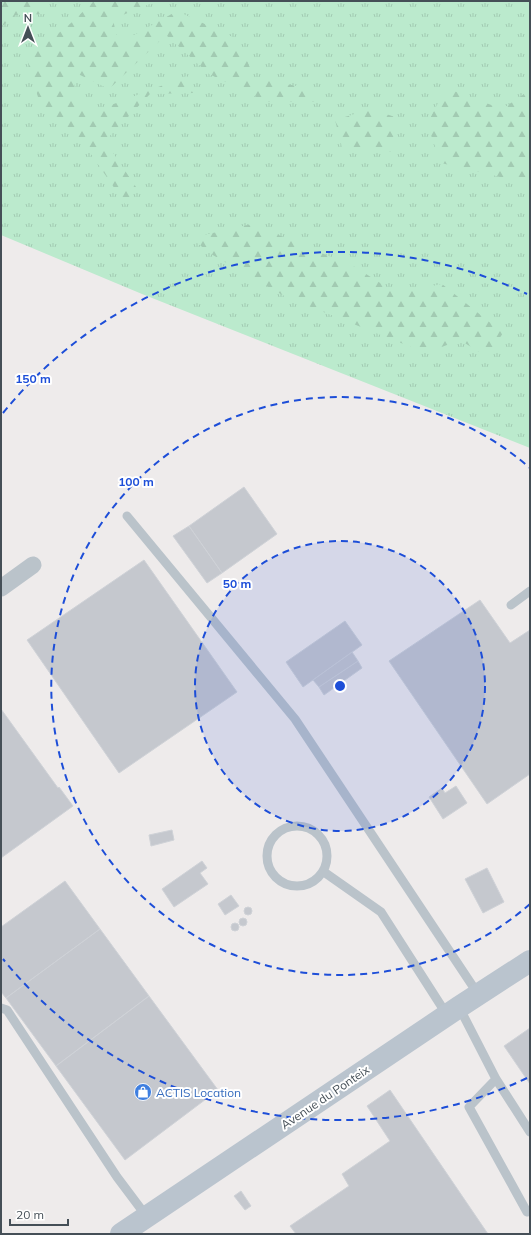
<svg xmlns="http://www.w3.org/2000/svg" width="531" height="1235" font-family="Mulish,sans-serif">
<defs>
<pattern id="grass-tufts" width="24" height="20" patternUnits="userSpaceOnUse"><rect width="24" height="20" fill="#bbeacd"/><path d="M3 7l-1-3M5 7V3M7 7l1-3M15 17l-1-3M17 17v-4M19 17l1-3" fill="none" stroke="#a2cab2"/></pattern>
<pattern id="forest-firs" width="22" height="20" patternUnits="userSpaceOnUse"><rect width="22" height="20" fill="#bbeacd"/><path d="M5 1l3.5 6h-7zM16 11l3.5 6h-7z" fill="#a2cab2"/></pattern>
</defs>
<rect width="100%" height="100%" fill="#eeebeb"/>
<path fill="url(#grass-tufts)" d="M 1,1 L 530,1 L 530,448 L 142,294 L 1,235 Z"/>
<path fill="url(#forest-firs)" d="M 1,1 L 34,1 L 43,14 L 16,15 L 1,27 Z
M 94,1 L 157,1 L 113,19 L 118,44 L 177,11 L 239,40 L 254,78 L 318,90 L 320,102 L 267,102 L 209,74 L 166,35 L 109,89 L 76,73 L 73,101 L 98,110 L 187,76 L 193,93 L 150,94 L 105,141 L 136,187 L 126,205 L 84,144 L 40,104 L 27,59 L 71,23 Z
M 446,88 L 502,109 L 530,90 L 530,176 L 518,181 L 441,163 L 427,124 Z
M 371,109 L 395,117 L 393,152 L 342,147 L 335,120 Z
M 252,224 L 355,267 L 396,293 L 442,284 L 503,333 L 487,357 L 460,340 L 426,353 L 286,297 L 211,254 L 191,238 Z"/>
<path fill="#c5c8ce" stroke="#cfd2d7" d="M 244,487 L 277,534 L 222,573 L 189,526 Z
M 189,526 L 222,573 L 207,583 L 173,536 Z
M 144,560 L 237,692 L 119,773 L 27,640 Z
M 480,600 L 510,643 L 530,630 L 530,774 L 487,804 L 389,661 Z
M 345,621 L 362,645 L 303,687 L 286,662 Z
M 352,652 L 358,661 L 319,687 L 313,680 Z
M 358,661 L 362,668 L 324,695 L 319,687 Z
M 1,709 L 58,788 L 59,787 L 73,806 L 1,858 Z
M 456,786 L 467,803 L 443,819 L 429,797 L 442,788 L 445,793 Z
M 172,830 L 174,840 L 151,846 L 149,835 Z
M 202,861 L 207,868 L 200,873 L 208,884 L 174,907 L 162,889 Z
M 487,868 L 504,902 L 483,913 L 465,879 Z
M 65,881 L 100,929 L 6,998 L 1,992 L 1,927 Z
M 231,895 L 239,906 L 225,915 L 218,904 Z
M244 911a4 4 0 1 1 8 0a4 4 0 1 1-8 0Z
M239 922a4 4 0 1 1 8 0a4 4 0 1 1-8 0Z
M231 927a4 4 0 1 1 8 0a4 4 0 1 1-8 0Z
M 100,929 L 149,996 L 56,1066 L 6,998 Z
M 149,996 L 218,1090 L 125,1160 L 56,1066 Z
M 530,1028 L 530,1084 L 504,1046 Z
M 390,1090 L 488,1234 L 296,1234 L 290,1226 L 349,1186 L 342,1174 L 390,1141 L 367,1106 Z
M 241,1191 L 251,1206 L 245,1210 L 234,1196 Z"/>
<g fill="none" stroke-linecap="round" stroke-linejoin="round">
<path stroke="#bac3ca" stroke-width="9" d="M 127,516 L 295,719 L 478,994
M 511,605 L 530,591
M267 856a30 30 0 1 1 60 0a30 30 0 1 1-60 0Z
M 324,872 L 381,912 L 447,1015
M 459,1007 L 496,1079 L 530,1132
M 1,1008 L 7,1010 L 117,1177 L 147,1217
M 496,1079 L 469,1107 L 527,1212"/>
<path stroke="#bac3ca" stroke-width="17" d="M 1,588 L 33,565"/>
<path stroke="#bac4ce" stroke-width="22" d="M 121,1234 L 459,1007 L 530,961"/>
</g>
<circle cx="340" cy="686" r="145" fill="#1d4ed8" fill-opacity=".12"/>
<g fill="none" stroke="#1d4ed8" stroke-width="2" stroke-dasharray="7 5">
<circle cx="340" cy="686" r="145"/>
<path d="M530 904A289 289 0 1 1 530 468"/>
<path d="M527 1078A434 434 0 0 1 3 959M3 413A434 434 0 0 1 527 294"/>
</g>
<defs>
<g id="shop-disc" transform="scale(0.9)"><circle r="9.5" fill="#3f7fe0" stroke="#fff"/><path d="M-5-2.5h2.3a2.7 3.5 0 0 1 5.4 0H5L5.5 6h-11ZM-1.5-2.5h3a1.5 2.3 0 0 0-3 0Z" fill="#fff"/></g>
</defs>
<g fill-rule="evenodd">
<use href="#shop-disc" x="143" y="1092"/>
</g>
<g text-anchor="middle" dominant-baseline="central" stroke-width="4" stroke-linejoin="round" paint-order="stroke">
<g font-size="12" fill="#366cbe" stroke="#fff" text-anchor="start">
<text x="156" y="1092">ACTIS Location</text>
</g>
<g font-size="12" fill="#454f57" stroke="#fff">
<text transform="translate(325 1097) rotate(-34)">Avenue du Ponteix</text>
</g>
</g>
<circle cx="340" cy="686" r="6" fill="#1d4ed8" stroke="#fff" stroke-width="2"/>
<g font-size="12" text-anchor="middle" font-weight="bold" fill="#1d4ed8" stroke="#fff" stroke-width="4" stroke-linejoin="round" paint-order="stroke">
<text x="33" y="383">150 m</text>
<text x="136" y="486">100 m</text>
<text x="237" y="588">50 m</text>
</g>
<rect width="531" height="1235" fill="none" stroke="#454f57" stroke-width="4"/>
<g transform="translate(28 28)" stroke="#ffffff" stroke-width="3" paint-order="stroke">
<path d="M0-3L7 15L0 10L-7 15Z" fill="#454f57"/>
<text y="-6" font-size="11" font-weight="bold" text-anchor="middle" fill="#454f57">N</text>
</g>
<path d="M10 1219v6h58v-6" fill="none" stroke="#454f57" stroke-width="2"/>
<text x="16" y="1219" font-size="12" fill="#454f57" stroke="#ffffff" stroke-width="3" paint-order="stroke">20 m</text>
</svg>
